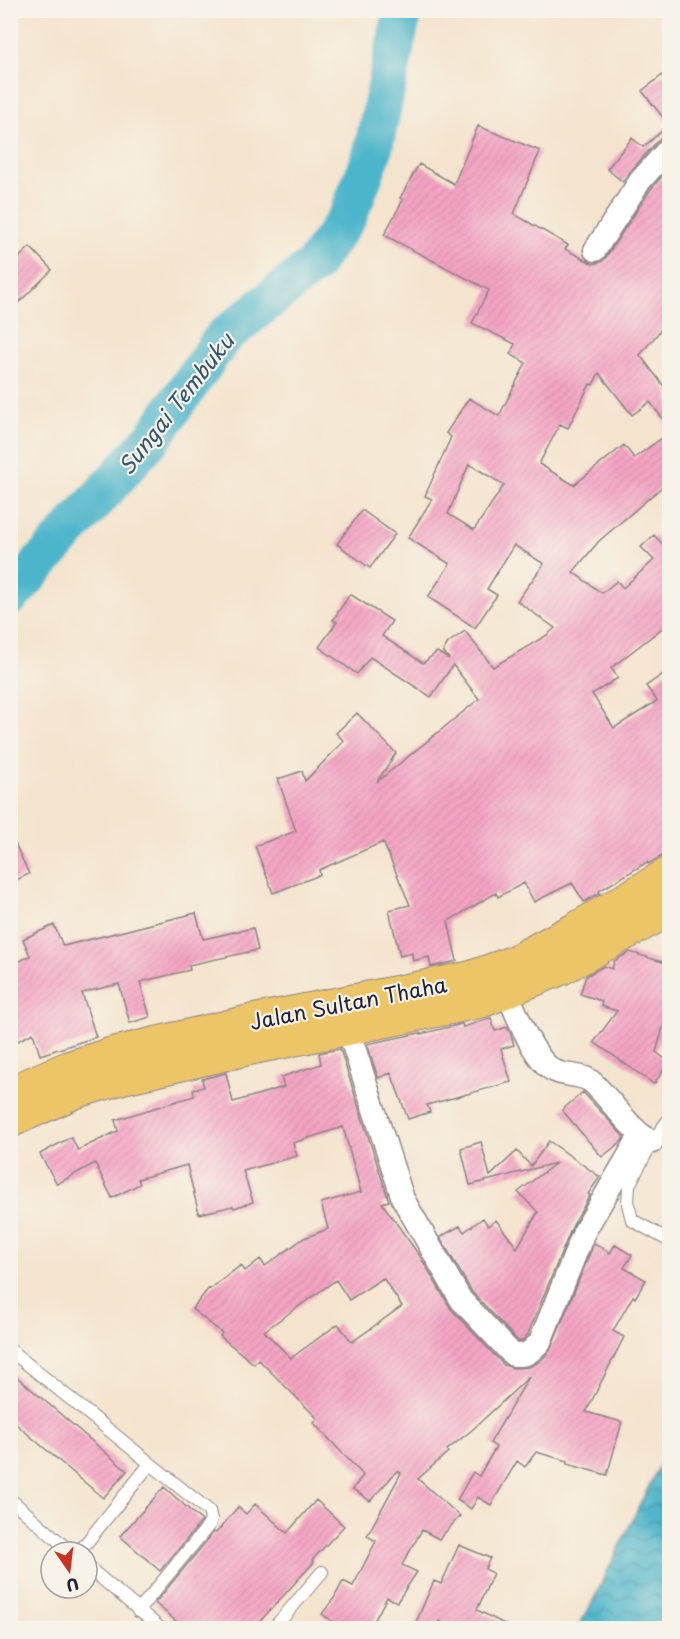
<svg xmlns="http://www.w3.org/2000/svg" width="680" height="1639" font-family="'Playpen Sans',sans-serif">
<defs>
<pattern id="water-waves" width="16" height="10" patternUnits="userSpaceOnUse" patternTransform="scale(1.5)"><rect width="16" height="10" fill="#4db5cb"/><path d="M0 5q4-4 8 0t8 0" fill="none" stroke="#4093a6"/></pattern>
<pattern id="building-hatch" width="6" height="6" patternUnits="userSpaceOnUse" patternTransform="scale(1.5)"><rect width="6" height="6" fill="#f5a4c4"/><path d="M-1 1l2-2M0 6l6-6M5 7l2-2" fill="none" stroke="#d28da9"/></pattern>
</defs>
<rect width="100%" height="100%" fill="#f7f3e8"/>
<filter id="ink" filterUnits="userSpaceOnUse"><feTurbulence type="fractalNoise" baseFrequency=".0167" numOctaves="2"/><feDisplacementMap in="SourceGraphic" scale="12" xChannelSelector="R" yChannelSelector="G"/><feConvolveMatrix kernelMatrix="1 2 1 2 8 2 1 2 1" color-interpolation-filters="sRGB"/></filter>
<filter id="wash" filterUnits="userSpaceOnUse"><feTurbulence type="fractalNoise" baseFrequency=".008" numOctaves="4" result="noise"/><feDisplacementMap in="SourceGraphic" scale="24" xChannelSelector="R" yChannelSelector="G"/><feGaussianBlur stdDeviation="1.35" result="paint"/><feColorMatrix in="noise" values="0 0 0 0 0 0 0 0 0 0 0 0 0 0 0 0 0 1.4 0 .05"/><feComposite in="paint" operator="in"/></filter>
<g filter="url(#wash)">
<rect width="100%" height="100%" fill="#f4e4cd"/>
<path fill="url(#water-waves)" stroke="#386c83" stroke-width="1.5" d="M 669,1445 L 669,1628 L 578,1628 L 592,1603 Z"/>
<g fill="none" stroke-linecap="round" stroke-linejoin="round">
<path stroke="#4db5cb" stroke-width="39" d="M 10,597 L 154,436 L 223,337 L 313,266 L 348,216 L 372,154 L 403,10"/>
</g>
<g id="blocks">
<path fill="url(#building-hatch)" fill-rule="evenodd" d="M 669,70 L 669,134 L 665,134 L 660,138 L 630,172 L 623,182 L 607,169 L 632,138 L 643,147 L 669,125 L 642,91 Z
M 478,126 L 540,151 L 514,214 L 568,245 L 565,249 L 593,264 L 601,262 L 606,257 L 651,189 L 669,168 L 669,320 L 640,355 L 669,393 L 669,427 L 650,402 L 632,415 L 599,373 L 593,385 L 590,384 L 568,428 L 560,424 L 539,464 L 574,485 L 624,445 L 634,458 L 669,433 L 669,481 L 599,541 L 573,572 L 602,593 L 617,581 L 623,588 L 654,560 L 641,547 L 654,535 L 667,549 L 669,547 L 669,623 L 611,668 L 618,678 L 592,694 L 614,728 L 657,701 L 646,686 L 669,670 L 669,854 L 660,857 L 648,864 L 647,862 L 599,891 L 600,893 L 584,902 L 572,883 L 534,902 L 524,883 L 498,897 L 496,893 L 448,921 L 457,961 L 431,967 L 429,957 L 413,961 L 412,953 L 400,956 L 389,910 L 410,905 L 383,842 L 319,870 L 320,875 L 273,893 L 255,846 L 296,831 L 278,779 L 302,771 L 305,781 L 344,741 L 336,733 L 357,713 L 396,753 L 377,782 L 479,699 L 453,665 L 431,697 L 370,657 L 357,674 L 319,647 L 337,622 L 333,620 L 350,594 L 392,621 L 382,636 L 423,663 L 437,652 L 449,659 L 443,651 L 448,643 L 465,631 L 493,667 L 547,635 L 555,628 L 517,601 L 544,564 L 514,545 L 487,589 L 497,595 L 475,628 L 428,597 L 450,564 L 408,538 L 432,499 L 425,496 L 451,437 L 446,433 L 469,398 L 499,416 L 526,363 L 510,354 L 515,344 L 472,323 L 489,290 L 384,235 L 403,200 L 400,198 L 419,164 L 454,184 ZM 469,464 L 504,485 L 474,530 L 448,514 Z
M 30,247 L 52,270 L 10,311 L 10,266 Z
M 362,510 L 395,534 L 370,568 L 337,544 Z
M 10,833 L 29,874 L 10,883 Z
M 196,913 L 203,939 L 253,928 L 258,950 L 189,965 L 190,970 L 140,982 L 150,1017 L 130,1023 L 119,984 L 82,993 L 96,1037 L 40,1055 L 33,1033 L 10,1045 L 10,966 L 30,956 L 23,939 L 54,925 L 63,946 Z
M 630,952 L 669,964 L 669,1006 L 656,1052 L 669,1062 L 654,1084 L 594,1042 L 617,1011 L 601,1006 L 602,1001 L 580,994 L 586,976 L 604,966 L 612,969 L 614,961 Z
M 491,1018 L 495,1031 L 507,1027 L 510,1032 L 514,1045 L 501,1049 L 511,1082 L 427,1105 L 430,1112 L 408,1119 L 391,1073 L 378,1078 L 367,1044 L 420,1033 L 421,1034 L 462,1024 L 463,1027 Z
M 340,1049 L 389,1201 L 382,1203 L 416,1251 L 417,1251 L 451,1309 L 504,1365 L 513,1368 L 529,1367 L 539,1362 L 550,1351 L 594,1243 L 610,1253 L 615,1245 L 632,1255 L 624,1268 L 646,1280 L 635,1298 L 633,1296 L 613,1331 L 624,1337 L 586,1412 L 622,1422 L 607,1475 L 567,1464 L 568,1461 L 536,1452 L 525,1467 L 517,1461 L 491,1505 L 478,1497 L 471,1509 L 457,1500 L 473,1472 L 479,1476 L 496,1447 L 490,1443 L 529,1377 L 472,1430 L 447,1450 L 448,1452 L 418,1479 L 460,1516 L 439,1539 L 422,1530 L 402,1565 L 417,1572 L 397,1602 L 387,1597 L 370,1629 L 343,1629 L 322,1614 L 334,1598 L 343,1581 L 353,1586 L 376,1541 L 367,1536 L 401,1473 L 397,1471 L 370,1501 L 353,1489 L 363,1475 L 314,1423 L 318,1419 L 258,1359 L 254,1364 L 220,1336 L 222,1333 L 192,1309 L 209,1288 L 210,1289 L 241,1265 L 245,1271 L 260,1259 L 265,1266 L 304,1238 L 328,1229 L 321,1203 L 361,1192 L 343,1127 L 293,1143 L 297,1156 L 243,1171 L 253,1202 L 234,1208 L 233,1206 L 199,1214 L 187,1165 L 138,1179 L 140,1184 L 112,1198 L 95,1163 L 57,1184 L 40,1154 L 71,1137 L 78,1150 L 118,1131 L 115,1120 L 194,1096 L 193,1089 L 204,1087 L 202,1079 L 226,1073 L 233,1102 L 284,1087 L 281,1077 L 321,1064 L 319,1053 ZM 383,1278 L 402,1306 L 352,1342 L 338,1324 L 291,1358 L 264,1331 L 336,1280 L 349,1300 Z
M 583,1092 L 624,1137 L 622,1141 L 602,1157 L 562,1110 Z
M 549,1141 L 600,1177 L 588,1194 L 590,1195 L 572,1227 L 528,1334 L 523,1340 L 519,1342 L 472,1292 L 440,1237 L 460,1226 L 464,1232 L 483,1218 L 488,1226 L 496,1220 L 517,1248 L 538,1212 L 518,1192 L 556,1163 L 470,1185 L 461,1148 L 481,1142 L 490,1176 L 517,1151 L 531,1166 Z
M 10,1371 L 127,1471 L 103,1498 L 10,1419 Z
M 164,1487 L 202,1521 L 160,1571 L 120,1536 Z
M 316,1500 L 344,1526 L 312,1560 L 314,1562 L 253,1629 L 185,1629 L 155,1603 L 214,1532 L 216,1533 L 238,1507 L 246,1514 L 255,1504 L 287,1533 Z
M 459,1545 L 490,1558 L 485,1569 L 493,1573 L 477,1610 L 514,1629 L 455,1629 L 439,1621 L 436,1629 L 413,1629 L 434,1581 L 441,1584 Z"/>
</g>
</g>
<g filter="url(#ink)">
<use href="#blocks" fill-opacity="0" stroke="#8b8384" stroke-width="1.5"/>
<g fill="none" stroke-linecap="round" stroke-linejoin="round">
<g stroke="#8b8384" stroke-width="14">
<path id="lane" d="M 670,1118 L 652,1142 L 629,1185 L 628,1204 L 632,1220 L 670,1241
M 10,1350 L 209,1511 L 211,1519 L 209,1525 L 138,1611
M 10,1499 L 71,1552
M 79,1552 L 150,1464
M 87,1566 L 160,1628
M 274,1628 L 322,1572"/>
</g>
<g stroke="#8b8384" stroke-width="25">
<path id="street" d="M 595,250 L 640,181 L 670,147
M 506,990 C 516,1012 533,1059 553,1070 C 564,1077 583,1073 593,1083 C 611,1100 630,1130 652,1142
M 348,1029 L 403,1199 L 461,1300 L 513,1355 C 528,1356 530,1352 540,1342 L 584,1232 L 640,1136"/>
</g>
<g stroke="#8b8384" stroke-width="35">
<path id="highway" d="M 10,1093 L 68,1068 L 115,1053 L 252,1021 L 470,978 L 514,962 L 576,929 L 670,873
M 10,1121 L 75,1092 L 121,1078 L 256,1047 L 482,1001 L 562,968 L 670,909"/>
</g>
<use href="#lane" stroke="#fff" stroke-width="12"/>
<use href="#street" stroke="#fff" stroke-width="22"/>
<use href="#highway" stroke="#edc569" stroke-width="33"/>
</g>
</g>
<g text-anchor="middle" dominant-baseline="central" stroke-width="4.5" stroke-linejoin="round" paint-order="stroke">
<g font-size="21" fill="#22223b" stroke="#f7f3e8">
<text transform="translate(348 1002) rotate(-11)">Jalan Sultan Thaha</text>
</g>
<g font-size="22" font-style="italic" fill="#31556d" stroke="#f7f3e8">
<text transform="translate(175 403) rotate(-52)">Sungai Tembuku</text>
</g>
</g>
<rect width="680" height="1639" fill="none" stroke="#f7f3e8" stroke-width="36"/>
<g transform="translate(69 1570) rotate(166)"><circle r="28" fill="#f7f3e8" stroke="#a29fa3" stroke-width="1.5"/>
<path d="M0-4.5L10 22L0 15L-10 22Z" fill="#c8321e"/>
<text y="-9" font-size="16" font-weight="bold" text-anchor="middle" fill="#22223b">U</text>
</g>
</svg>
